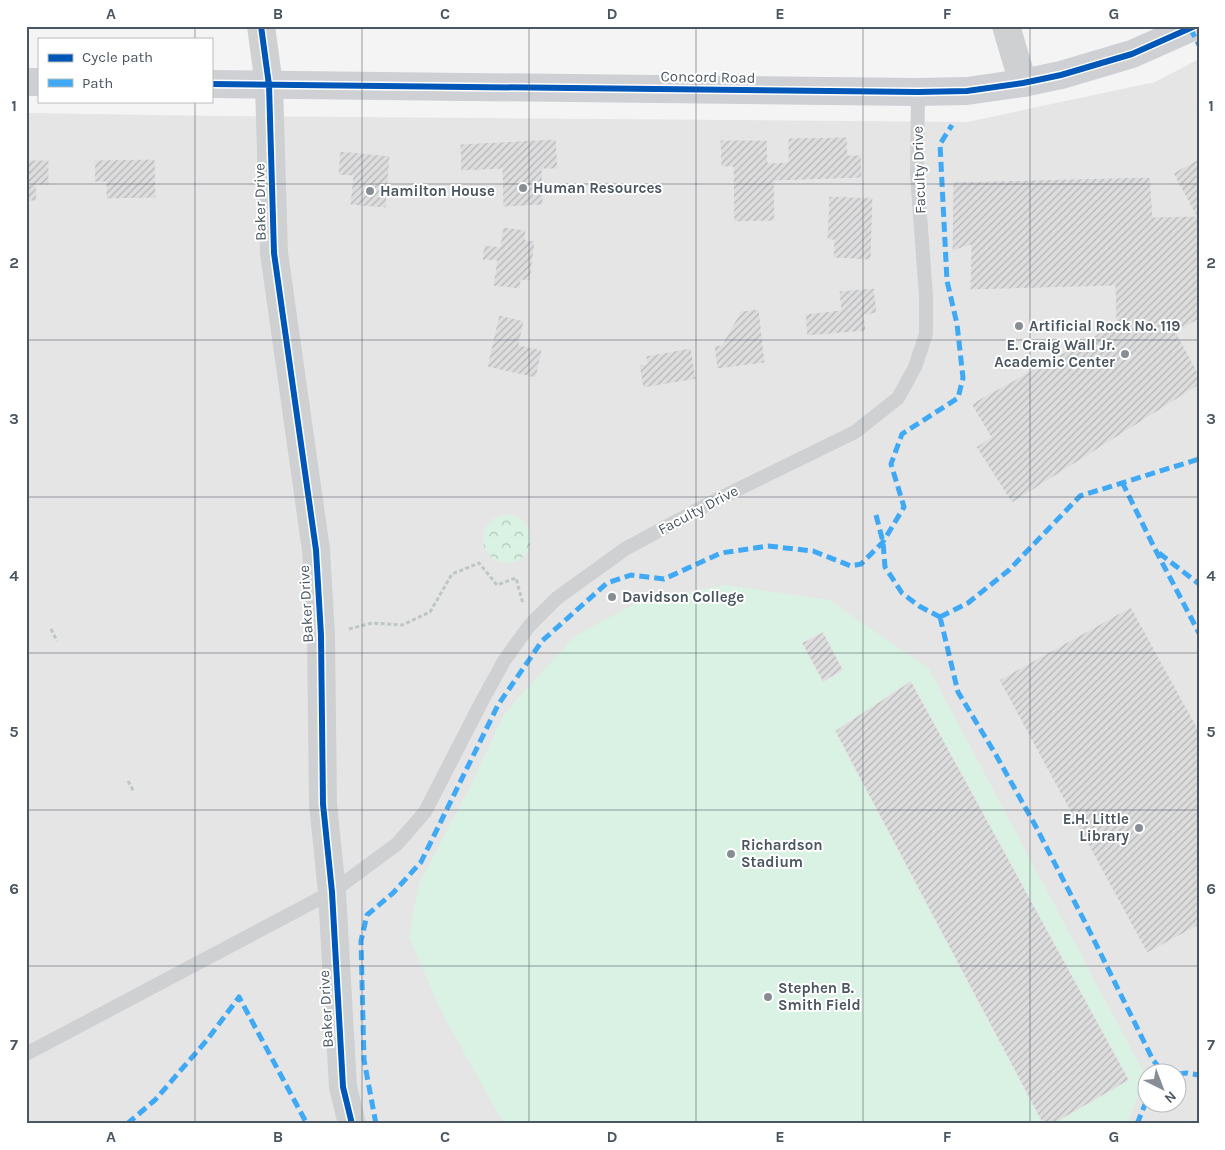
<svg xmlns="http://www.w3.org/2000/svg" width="1225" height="1150" font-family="Karla,sans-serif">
<defs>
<pattern id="park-crowns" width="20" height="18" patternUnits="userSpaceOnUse" patternTransform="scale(1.25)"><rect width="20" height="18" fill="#d9f2e3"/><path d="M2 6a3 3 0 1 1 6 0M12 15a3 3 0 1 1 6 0" fill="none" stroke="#b2c7bb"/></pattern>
<pattern id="building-hatch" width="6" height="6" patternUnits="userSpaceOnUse" patternTransform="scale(1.25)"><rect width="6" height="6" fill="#ddddde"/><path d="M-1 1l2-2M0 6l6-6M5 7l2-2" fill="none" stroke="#b5b6b7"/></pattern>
</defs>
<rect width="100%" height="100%" fill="#f4f4f4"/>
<path fill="#e6e5e6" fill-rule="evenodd" d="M 1199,59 L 1199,1124 L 26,1124 L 26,113 L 219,116 L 967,122 L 1155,82 ZM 1148,1072 L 1178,1072 L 1178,1102 L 1148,1102 Z"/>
<path fill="url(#park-crowns)" d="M483 539a24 24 0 1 1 48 0a24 24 0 1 1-48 0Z"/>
<path fill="#d9f2e3" d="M 725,585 L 829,600 L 929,669 L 1146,1077 L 1127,1124 L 504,1124 L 441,1011 L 409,937 L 419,884 L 472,783 L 504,714 L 575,636 L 642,600 Z"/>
<path fill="url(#building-hatch)" stroke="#e5e6e7" d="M 847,137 L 848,155 L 861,155 L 862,178 L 774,181 L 775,221 L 734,222 L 733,167 L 721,167 L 720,140 L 767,140 L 768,163 L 788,162 L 788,138 Z
M 556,139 L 558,169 L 542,169 L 543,205 L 503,207 L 502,169 L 461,171 L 460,144 Z
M 340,151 L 390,156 L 386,208 L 350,205 L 353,176 L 338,175 Z
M 155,159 L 156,198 L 106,199 L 106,182 L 94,182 L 95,160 Z
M 1199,159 L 1199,221 L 1173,173 Z
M 26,160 L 49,160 L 49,185 L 36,185 L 37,201 L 26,201 Z
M 1150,177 L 1153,217 L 1196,216 L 1199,221 L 1199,319 L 1176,332 L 1199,375 L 1199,385 L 1012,503 L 976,447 L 991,437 L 971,404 L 1116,324 L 1115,286 L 970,290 L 971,245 L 952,251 L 953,182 Z
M 829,196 L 873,198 L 871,260 L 833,258 L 834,240 L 827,240 Z
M 503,227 L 526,230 L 525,240 L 535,241 L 530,281 L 521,280 L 520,289 L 493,286 L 497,261 L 482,260 L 484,245 L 500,247 Z
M 874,288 L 877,313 L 864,315 L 866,331 L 807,336 L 805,314 L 841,310 L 839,291 Z
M 759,309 L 765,363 L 717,369 L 714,346 L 722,345 L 741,311 Z
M 499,315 L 524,321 L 519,345 L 542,350 L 536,378 L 487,367 Z
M 691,348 L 696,379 L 643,388 L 639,365 L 647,364 L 646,356 Z
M 1131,607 L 1199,731 L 1199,925 L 1147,953 L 999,680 Z
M 823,632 L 843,670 L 823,682 L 802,643 Z
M 911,681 L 1129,1080 L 1053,1124 L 1043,1124 L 835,731 Z"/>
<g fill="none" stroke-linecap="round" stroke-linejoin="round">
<path stroke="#bcc7c4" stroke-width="3" stroke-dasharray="4 2.5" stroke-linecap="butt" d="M 51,629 L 57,641
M 349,629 L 372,623 L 402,625 L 430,612 L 452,574 L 479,563 L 497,585 L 516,578 L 523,604
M 128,781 L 134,792"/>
<path stroke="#ced0d2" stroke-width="14" d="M 26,1054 L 332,892 L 397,844 L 425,812 L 482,701 L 504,661 L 529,626 L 557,598 L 625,549 L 710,503 L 855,432 L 898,398 L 915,367 L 926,334 L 926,296 L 917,175 L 918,92"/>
<path stroke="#ced0d2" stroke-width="28" d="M 261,26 L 269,85 L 274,253 L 316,550 L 321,635 L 323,804 L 332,892 L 343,1087 L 352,1124
M 1006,26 L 1023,83"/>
<path stroke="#ced0d4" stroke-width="28" d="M 26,82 L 39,82
M 211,84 L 918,92 L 967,91 L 1023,83 L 1061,75 L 1132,54 L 1195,26"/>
<path stroke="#3fa9f5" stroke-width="5" stroke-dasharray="10 5" stroke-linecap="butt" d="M 1190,28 L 1199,45
M 1122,482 L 1155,549 L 1199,633
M 876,515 L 883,542 L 885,567 L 902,593 L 919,606 L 940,617
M 1159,553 L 1199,584
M 940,617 L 958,692 L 996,755 L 1035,825 L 1088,928 L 1153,1060 L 1163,1072
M 940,617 L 968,603 L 1009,570 L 1080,496 L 1199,459
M 1178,1074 L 1187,1073 L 1199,1075
M 127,1124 L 155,1100 L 207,1040 L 239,997 L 307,1124
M 376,1124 L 364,1060 L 361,941 L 367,915 L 393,893 L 421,862 L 498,705 L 542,641 L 607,583 L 631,575 L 664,579 L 721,553 L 768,546 L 813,551 L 851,566 L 861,564 L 883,542 L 904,507 L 891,464 L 902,434 L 958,398 L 963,378 L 957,324 L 947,281 L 940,144 L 952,125
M 1137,1124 L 1148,1097"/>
<g stroke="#fff" stroke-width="9">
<path id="cycleway" d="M 261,26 L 269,85 L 274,253 L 316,550 L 321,635 L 323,804 L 332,892 L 343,1087 L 352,1124
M 211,84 L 918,92 L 967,91 L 1023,83 L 1061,75 L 1132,54 L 1195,26"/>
</g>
<use href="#cycleway" stroke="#0057b8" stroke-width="6"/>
</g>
<path fill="none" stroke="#4a5661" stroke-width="1" stroke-opacity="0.55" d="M 195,26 L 195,39M 362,26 L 362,1124M 529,26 L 529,1124M 696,26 L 696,1124M 863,26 L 863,1124M 1030,26 L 1030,1124M 195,101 L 195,1124M 26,184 L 1199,184M 26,340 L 1199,340M 26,497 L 1199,497M 26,653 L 1199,653M 26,810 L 1199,810M 26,966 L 1199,966"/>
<g fill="#868d94" stroke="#fff" stroke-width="2">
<circle cx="523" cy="188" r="5"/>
<circle cx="370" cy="191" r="5"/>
<circle cx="1019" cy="326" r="5"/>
<circle cx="1125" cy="354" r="5"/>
<circle cx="612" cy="597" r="5"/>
<circle cx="1139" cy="828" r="5"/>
<circle cx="731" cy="854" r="5"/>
<circle cx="768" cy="997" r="5"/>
</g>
<g text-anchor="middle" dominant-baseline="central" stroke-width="4" stroke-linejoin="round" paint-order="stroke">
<g font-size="15" fill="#4a5661" stroke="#fff">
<text transform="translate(708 77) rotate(1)">Concord Road</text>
<text transform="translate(919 170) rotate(-92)">Faculty Drive</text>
<text transform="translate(260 202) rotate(-91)">Baker Drive</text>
<text transform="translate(698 510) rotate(-28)">Faculty Drive</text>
<text transform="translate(306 604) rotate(-93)">Baker Drive</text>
<text transform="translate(326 1009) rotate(-93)">Baker Drive</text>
</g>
<g font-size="15" font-weight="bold" fill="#4a5661" stroke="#fff" text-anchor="start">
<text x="533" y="188">Human Resources</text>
<text x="380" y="191">Hamilton House</text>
<text x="1029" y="326">Artificial Rock No. 119</text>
<text x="1115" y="345" text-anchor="end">E. Craig Wall Jr.<tspan x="1115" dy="17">Academic Center</tspan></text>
<text x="622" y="597">Davidson College</text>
<text x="1129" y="819" text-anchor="end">E.H. Little<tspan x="1129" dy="17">Library</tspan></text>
<text x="741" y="845">Richardson<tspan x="741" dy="17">Stadium</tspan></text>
<text x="778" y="988">Stephen B.<tspan x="778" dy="17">Smith Field</tspan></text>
</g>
</g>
<rect width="1225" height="1150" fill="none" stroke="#ffffff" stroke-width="55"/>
<rect x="38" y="38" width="175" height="65" fill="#ffffff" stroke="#b7bbc0"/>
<rect x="48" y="54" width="25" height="8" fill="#0057b8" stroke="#b7bbc0"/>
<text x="82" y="62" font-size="15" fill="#4a5661">Cycle path</text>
<rect x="48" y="79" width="25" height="8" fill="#3fa9f5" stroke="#b7bbc0"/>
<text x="82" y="88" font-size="15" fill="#4a5661">Path</text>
<g transform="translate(1162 1088) rotate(138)"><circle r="24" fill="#ffffff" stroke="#b7bbc0"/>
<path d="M0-4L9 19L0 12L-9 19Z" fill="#868d94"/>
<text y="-8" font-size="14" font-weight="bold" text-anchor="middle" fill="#4a5661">N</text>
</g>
<rect x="28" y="28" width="1170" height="1094" fill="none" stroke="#4a5661" stroke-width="2"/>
<g font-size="16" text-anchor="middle" font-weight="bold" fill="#4a5661">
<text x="111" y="19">A</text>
<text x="278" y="19">B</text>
<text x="445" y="19">C</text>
<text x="612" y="19">D</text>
<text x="780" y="19">E</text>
<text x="947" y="19">F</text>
<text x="1114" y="19">G</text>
<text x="14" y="111">1</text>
<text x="1211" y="111">1</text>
<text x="14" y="268">2</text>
<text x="1211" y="268">2</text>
<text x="14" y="424">3</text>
<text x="1211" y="424">3</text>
<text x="14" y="581">4</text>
<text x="1211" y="581">4</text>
<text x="14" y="737">5</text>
<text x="1211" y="737">5</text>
<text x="14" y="894">6</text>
<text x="1211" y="894">6</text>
<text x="14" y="1050">7</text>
<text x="1211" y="1050">7</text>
<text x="111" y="1142">A</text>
<text x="278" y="1142">B</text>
<text x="445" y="1142">C</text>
<text x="612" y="1142">D</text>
<text x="780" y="1142">E</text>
<text x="947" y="1142">F</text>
<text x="1114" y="1142">G</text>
</g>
</svg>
